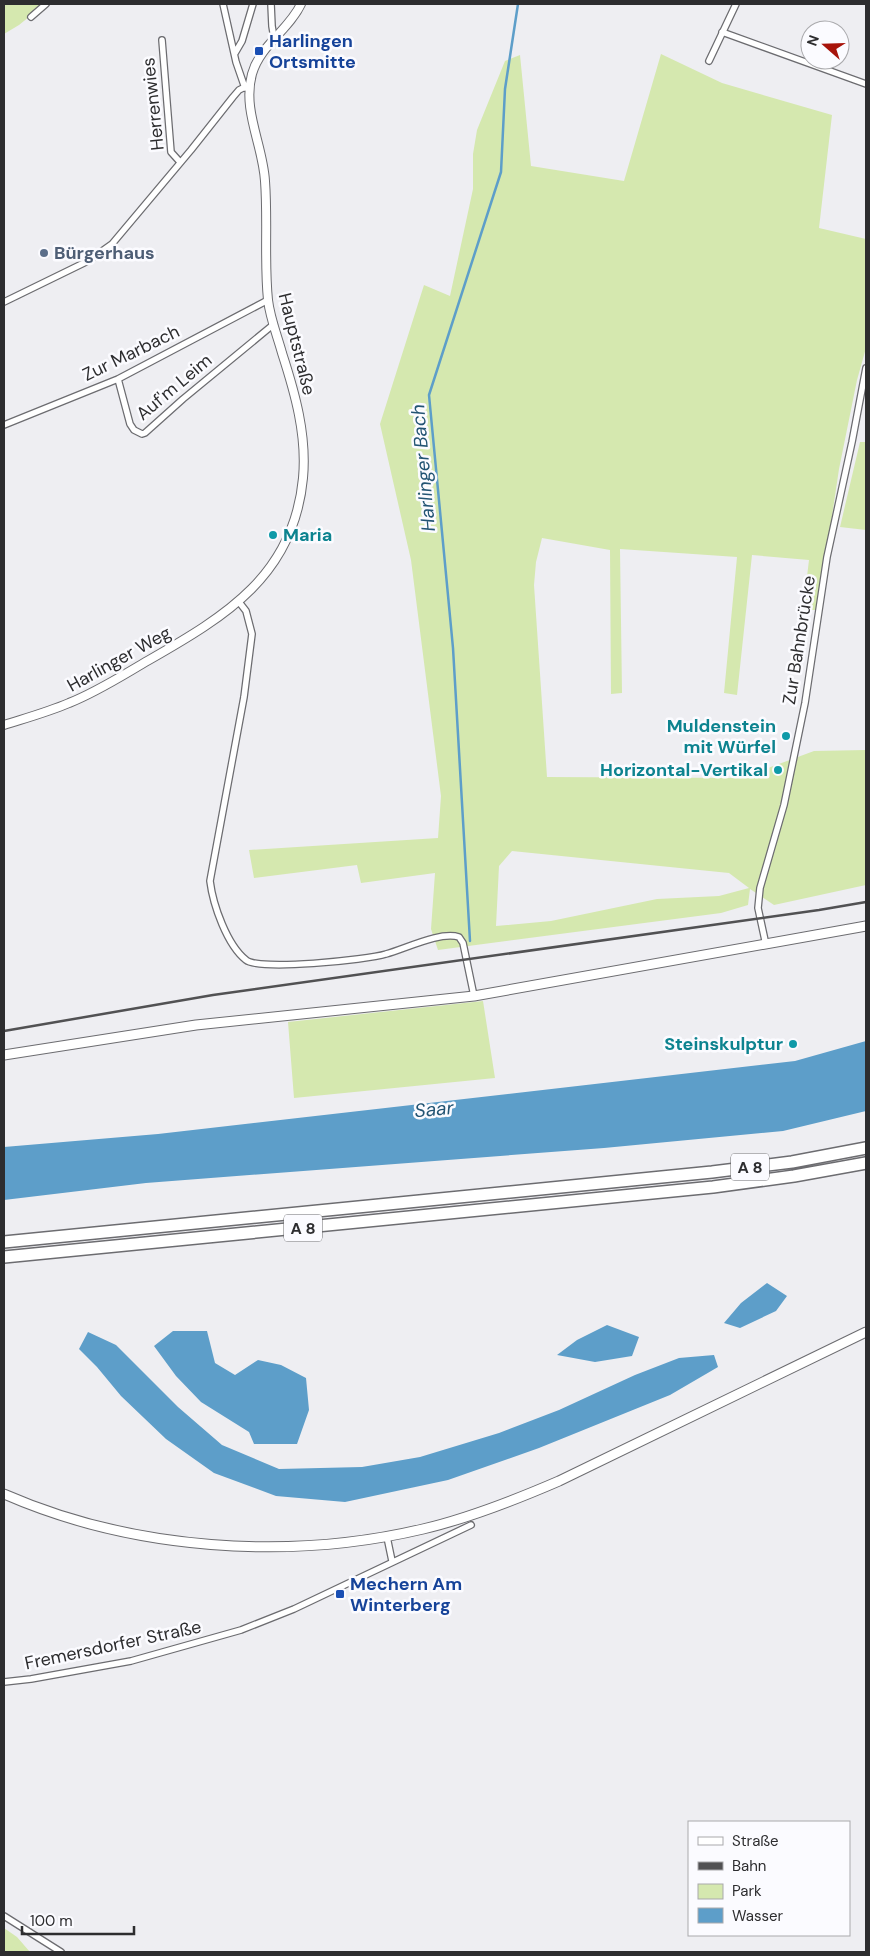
<svg xmlns="http://www.w3.org/2000/svg" width="870" height="1956" font-family="'DM Sans',sans-serif">
<rect width="100%" height="100%" fill="#eeeef2"/>
<path fill="#d5e8af" fill-rule="evenodd" d="M 4,4 L 45,4 L 19,25 L 4,34 Z
M 661,54 L 722,83 L 832,115 L 819,228 L 866,239 L 866,348 L 857,380 L 839,469 L 818,610 L 803,610 L 809,560 L 752,555 L 737,695 L 724,693 L 737,557 L 620,549 L 622,693 L 611,694 L 610,550 L 542,538 L 536,562 L 534,585 L 547,777 L 741,778 L 814,751 L 866,750 L 866,885 L 774,905 L 750,889 L 748,905 L 721,913 L 438,950 L 431,929 L 435,873 L 361,883 L 357,865 L 254,878 L 249,850 L 438,838 L 441,796 L 411,560 L 380,424 L 424,285 L 450,296 L 473,189 L 473,154 L 477,130 L 505,61 L 520,55 L 531,166 L 624,181 ZM 512,851 L 729,873 L 749,888 L 719,896 L 657,899 L 551,921 L 496,926 L 499,866 Z
M 860,442 L 866,442 L 866,530 L 840,527 Z
M 483,1001 L 495,1078 L 294,1098 L 288,1022 Z
M 4,1928 L 17,1937 L 30,1952 L 4,1952 Z"/>
<path fill="#5d9ec9" d="M 866,1041 L 866,1111 L 783,1131 L 604,1148 L 146,1183 L 4,1200 L 4,1147 L 158,1134 L 795,1061 Z
M 767,1283 L 787,1296 L 776,1311 L 740,1328 L 724,1323 L 741,1303 Z
M 607,1325 L 639,1337 L 632,1356 L 595,1362 L 557,1355 L 577,1340 Z
M 173,1331 L 207,1331 L 215,1363 L 235,1375 L 258,1360 L 281,1365 L 306,1378 L 309,1410 L 297,1444 L 254,1444 L 249,1432 L 201,1402 L 176,1376 L 154,1346 Z
M 88,1332 L 116,1345 L 178,1407 L 222,1445 L 279,1469 L 362,1467 L 420,1457 L 499,1433 L 559,1410 L 635,1375 L 679,1358 L 714,1355 L 718,1367 L 670,1395 L 539,1448 L 448,1480 L 345,1502 L 276,1496 L 214,1473 L 166,1439 L 121,1396 L 97,1367 L 79,1349 Z"/>
<g fill="none" stroke-linecap="round" stroke-linejoin="round">
<path stroke="#5d9ec9" stroke-width="2.5" d="M 470,941 L 453,648 L 429,395 L 501,172 L 505,89 L 518,4"/>
<g stroke="#6c6c70" stroke-width="8">
<path id="minor" d="M 223,4 L 236,62 L 245,88
M 271,4 L 272,26 L 274,38
M 31,17 L 46,4
M 722,32 L 866,84
M 162,40 L 171,152 L 180,162
M 235,53 L 242,41 L 253,4
M 709,61 L 736,4
M 4,302 L 88,261 L 112,244 L 191,150 L 233,97 L 239,90 L 249,85
M 118,379 L 130,424 L 134,430 L 142,434 L 145,433 L 183,399 L 274,324
M 4,425 L 118,379 L 268,300
M 239,602 L 246,611 L 252,634 L 244,697 L 210,881 C 213,905 227,945 246,960 C 258,971 367,960 386,954 C 405,949 440,931 459,937 L 463,943 L 474,996
M 766,945 L 758,908 L 760,888 L 784,805 L 805,703 L 827,557 L 852,442 L 866,368
M 387,1537 L 392,1561
M 4,1682 L 31,1679 L 131,1661 L 241,1630 L 294,1609 L 471,1525
M 4,1916 L 61,1952"/>
</g>
<g stroke="#6c6c70" stroke-width="10">
<path id="tertiary" d="M 4,725 C 26,718 48,712 69,703 C 97,692 123,675 149,660 C 226,616 294,575 303,478 C 307,435 295,393 282,353 C 277,335 270,318 268,300 C 264,261 268,221 265,181 C 263,145 242,110 252,74 C 260,45 289,30 301,4"/>
</g>
<g stroke="#6c6c70" stroke-width="11">
<path id="secondary" d="M 4,1055 L 196,1025 L 474,996 L 866,926
M 4,1494 C 132,1550 288,1561 423,1529 C 470,1518 515,1500 559,1481 L 866,1332"/>
</g>
<g stroke="#6c6c70" stroke-width="14">
<path id="motorway" d="M 4,1242 L 712,1172 L 792,1162 L 866,1148
M 4,1257 L 713,1187 L 794,1176 L 866,1163"/>
</g>
<use href="#minor" stroke="#fff" stroke-width="5.5"/>
<use href="#tertiary" stroke="#fff" stroke-width="8"/>
<use href="#secondary" stroke="#fff" stroke-width="9"/>
<use href="#motorway" stroke="#fff" stroke-width="11"/>
<path stroke="#515153" stroke-width="2.5" d="M 4,1031 L 213,995 L 819,910 L 866,902"/>
</g>
<g fill="#1a4fb4" stroke="#fbfbff" stroke-width="2">
<rect x="254" y="46" width="10" height="10" rx="2.5"/>
<rect x="335" y="1589" width="10" height="10" rx="2.5"/>
</g>
<circle fill="#5c6f8a" stroke="#fbfbff" stroke-width="2" cx="44" cy="253" r="5"/>
<g fill="#0f9aa8" stroke="#fbfbff" stroke-width="2">
<circle cx="273" cy="535" r="5"/>
<circle cx="786" cy="736" r="5"/>
<circle cx="778" cy="770" r="5"/>
<circle cx="793" cy="1044" r="5"/>
</g>
<g text-anchor="middle" dominant-baseline="central" stroke-width="5" stroke-linejoin="round" paint-order="stroke">
<g fill="#fbfbff" stroke="#6b6b6d" stroke-width="1">
<rect x="731" y="1153.5" width="38" height="27" rx="4"/>
<rect x="284" y="1214.5" width="38" height="27" rx="4"/>
</g>
<g font-size="16" font-weight="bold" fill="#2d2d2f">
<text x="750" y="1167">A 8</text>
<text x="303" y="1228">A 8</text>
</g>
<g font-size="18" font-weight="bold" fill="#164399" stroke="#fbfbff" text-anchor="start">
<text x="269" y="41">Harlingen<tspan x="269" dy="21">Ortsmitte</tspan></text>
<text x="350" y="1584">Mechern Am<tspan x="350" dy="21">Winterberg</tspan></text>
</g>
<g font-size="18" fill="#2d2d2f" stroke="#fbfbff">
<text transform="translate(153 104) rotate(-96)">Herrenwies</text>
<text transform="translate(297 344) rotate(76)">Hauptstraße</text>
<text transform="translate(131 353) rotate(-26)">Zur Marbach</text>
<text transform="translate(174 387) rotate(-40)">Auf'm Leim</text>
<text transform="translate(799 640) rotate(-81)">Zur Bahnbrücke</text>
<text transform="translate(119 659) rotate(-29)">Harlinger Weg</text>
<text transform="translate(113 1645) rotate(-12)">Fremersdorfer Straße</text>
</g>
<g font-size="18" font-weight="bold" fill="#4e5e75" stroke="#fbfbff" text-anchor="start">
<text x="54" y="253">Bürgerhaus</text>
</g>
<g font-size="18" font-weight="bold" fill="#0d838f" stroke="#fbfbff" text-anchor="end">
<text x="283" y="535" text-anchor="start">Maria</text>
<text x="776" y="726">Muldenstein<tspan x="776" dy="21">mit Würfel</tspan></text>
<text x="768" y="770">Horizontal-Vertikal</text>
<text x="783" y="1044">Steinskulptur</text>
</g>
<g font-size="19" font-style="italic" fill="#225473" stroke="#fbfbff">
<text transform="translate(423 468) rotate(-95)">Harlinger Bach</text>
<text transform="translate(434 1109) rotate(-5)">Saar</text>
</g>
</g>
<rect width="870" height="1956" fill="none" stroke="#2d2d2f" stroke-width="10"/>
<rect x="688" y="1821" width="162" height="115" fill="#fbfbff" stroke="#a9a9ac"/>
<rect x="698" y="1837" width="25" height="8" fill="#ffffff" stroke="#a9a9ac"/>
<text x="732" y="1846" font-size="15" fill="#2d2d2f">Straße</text>
<rect x="698" y="1862" width="25" height="8" fill="#515153" stroke="#a9a9ac"/>
<text x="732" y="1871" font-size="15" fill="#2d2d2f">Bahn</text>
<rect x="698" y="1884" width="25" height="15" fill="#d5e8af" stroke="#a9a9ac"/>
<text x="732" y="1896" font-size="15" fill="#2d2d2f">Park</text>
<rect x="698" y="1908" width="25" height="15" fill="#5d9ec9" stroke="#a9a9ac"/>
<text x="732" y="1921" font-size="15" fill="#2d2d2f">Wasser</text>
<g transform="translate(825 45) rotate(290)"><circle r="24" fill="#fbfbff" stroke="#a9a9ac"/>
<path d="M0-4L9 19L0 12L-9 19Z" fill="#a7130a"/>
<text y="-8" font-size="14" font-weight="bold" text-anchor="middle" fill="#2d2d2f">N</text>
</g>
<path d="M22 1926v8h112v-8" fill="none" stroke="#2d2d2f" stroke-width="2.5"/>
<text x="30" y="1926" font-size="15" fill="#2d2d2f" stroke="#fbfbff" stroke-width="4" paint-order="stroke">100 m</text>
</svg>
